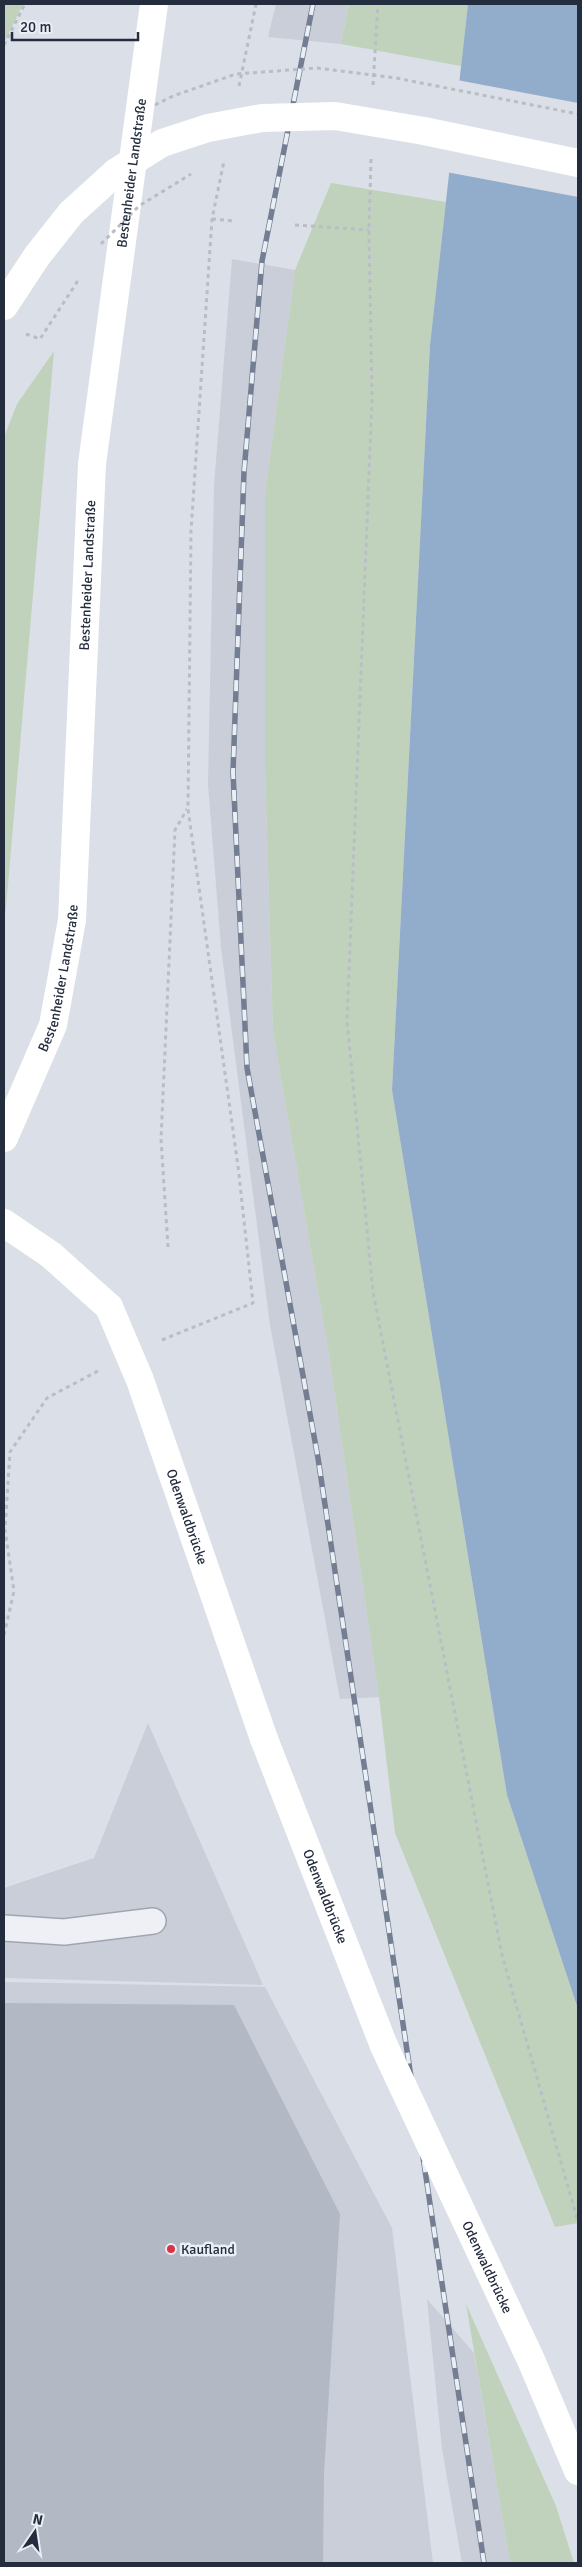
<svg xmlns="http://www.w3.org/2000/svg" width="582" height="2567" font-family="Signika,sans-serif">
<rect width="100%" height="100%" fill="#dbdfe7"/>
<path fill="#c9ced9" d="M 276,4 L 349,4 L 341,44 L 268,37 Z
M 232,259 L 295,270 L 265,494 L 265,767 L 273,1032 L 329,1354 L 379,1697 L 340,1699 L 270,1325 L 221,948 L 208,784 L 214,486 Z
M 148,1723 L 263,1985 L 4,1978 L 4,1888 L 94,1858 Z
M 4,1982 L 265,1987 L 392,2228 L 433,2563 L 4,2563 Z
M 427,2299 L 474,2353 L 510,2563 L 462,2563 L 442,2449 Z"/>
<path fill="#c0d2bb" d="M 4,4 L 23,4 L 4,43 Z
M 349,4 L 468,4 L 461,66 L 341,44 Z
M 331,183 L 446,202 L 430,345 L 392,1090 L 507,1795 L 578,2009 L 578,2223 L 555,2227 L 395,1833 L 379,1697 L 329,1354 L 273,1032 L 265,767 L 265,494 L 295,270 Z
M 54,351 L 7,896 L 4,926 L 4,437 L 17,404 Z
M 466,2304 L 556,2506 L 574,2563 L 510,2563 Z"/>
<path fill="#92accb" d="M 468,4 L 578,4 L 578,2009 L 507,1795 L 392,1090 L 430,345 Z"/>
<path fill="#dbdfe7" d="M 457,80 L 578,103 L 578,197 L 446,172 Z"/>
<path fill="#b2b8c4" d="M 4,2003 L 234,2005 L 340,2214 L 324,2473 L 323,2563 L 4,2563 Z"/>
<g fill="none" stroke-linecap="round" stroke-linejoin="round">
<g stroke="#a0a6b1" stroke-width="28">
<path id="lane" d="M 4,1928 L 64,1932 L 153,1921"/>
</g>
<path stroke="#b9bdc5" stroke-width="3" stroke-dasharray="4 4" stroke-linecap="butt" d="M 4,45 L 25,4
M 373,85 L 378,4
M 239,86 L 256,4
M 371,159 L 369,230 L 372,399 L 347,1021 L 373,1292 L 502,1955 L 578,2222
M 212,219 L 234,221
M 295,225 L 369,230
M 26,334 L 40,339 L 79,279
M 168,1247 L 161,1139 L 175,830 L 187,809
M 162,1340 L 253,1303 L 238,1166 L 188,809 L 191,531 L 212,219 L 224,161
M 4,1635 L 14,1591 L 5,1530 L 10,1452 L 47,1398 L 98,1371"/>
<use href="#lane" stroke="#eef0f5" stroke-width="25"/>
<g stroke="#fff" stroke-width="28">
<path d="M 4,306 L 37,256 L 71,213"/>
<path id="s1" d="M 4,1138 L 53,1025 L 72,920 L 92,464 L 154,4"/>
<path d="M 4,1223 L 51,1255 L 109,1307"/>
<path id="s2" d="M 264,1739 L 384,2046"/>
</g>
<g stroke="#737e92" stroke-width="5.5">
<path id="rail" d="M 313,4 L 262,261 L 244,472 L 233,772 L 247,1068 L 318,1458 L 484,2563"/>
</g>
<use href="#rail" stroke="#eaeef5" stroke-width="4" stroke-dasharray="11" stroke-linecap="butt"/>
<path stroke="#b9bdc5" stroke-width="3" stroke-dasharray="4 4" stroke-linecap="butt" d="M 155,105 L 173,96 L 236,74 L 317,68 L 396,78 L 578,114
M 101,244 L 139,206 L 191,174"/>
<g stroke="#fff" stroke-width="28">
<path d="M 71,213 L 116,172 L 162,143 L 208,128 L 262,118 L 335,116 L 424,131 L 578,163"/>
<path id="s3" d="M 109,1307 L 140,1380 L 264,1739"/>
<path id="s4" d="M 384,2046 L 531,2360 L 578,2471"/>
</g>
</g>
<circle fill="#da3345" stroke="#eaeef5" stroke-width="2" cx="171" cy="2249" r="5"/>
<g text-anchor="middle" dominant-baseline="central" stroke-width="5" stroke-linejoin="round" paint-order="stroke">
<g font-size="14" fill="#242d3e" stroke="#eaeef5">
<text stroke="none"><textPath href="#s1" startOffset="980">Bestenheider Landstraße</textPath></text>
<text stroke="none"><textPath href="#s1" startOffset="575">Bestenheider Landstraße</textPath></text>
<text stroke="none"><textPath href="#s1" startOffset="170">Bestenheider Landstraße</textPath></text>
<text stroke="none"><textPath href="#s3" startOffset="224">Odenwaldbrücke</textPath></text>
<text stroke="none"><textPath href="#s2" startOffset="169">Odenwaldbrücke</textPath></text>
<text stroke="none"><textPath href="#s4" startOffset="244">Odenwaldbrücke</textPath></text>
</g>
<g font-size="14" fill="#242d3e" stroke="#eaeef5" text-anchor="start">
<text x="181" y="2249">Kaufland</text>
</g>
</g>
<rect width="582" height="2567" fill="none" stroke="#242d3e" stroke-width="10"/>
<g transform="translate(35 2532) rotate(13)" stroke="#eaeef5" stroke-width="4" paint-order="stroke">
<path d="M0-4L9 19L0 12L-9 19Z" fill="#242d3e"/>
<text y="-8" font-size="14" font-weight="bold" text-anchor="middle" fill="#242d3e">N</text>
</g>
<path d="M12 32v8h126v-8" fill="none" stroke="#242d3e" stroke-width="2.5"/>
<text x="20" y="32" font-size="15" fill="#242d3e" stroke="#eaeef5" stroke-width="4" paint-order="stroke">20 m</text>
</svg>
